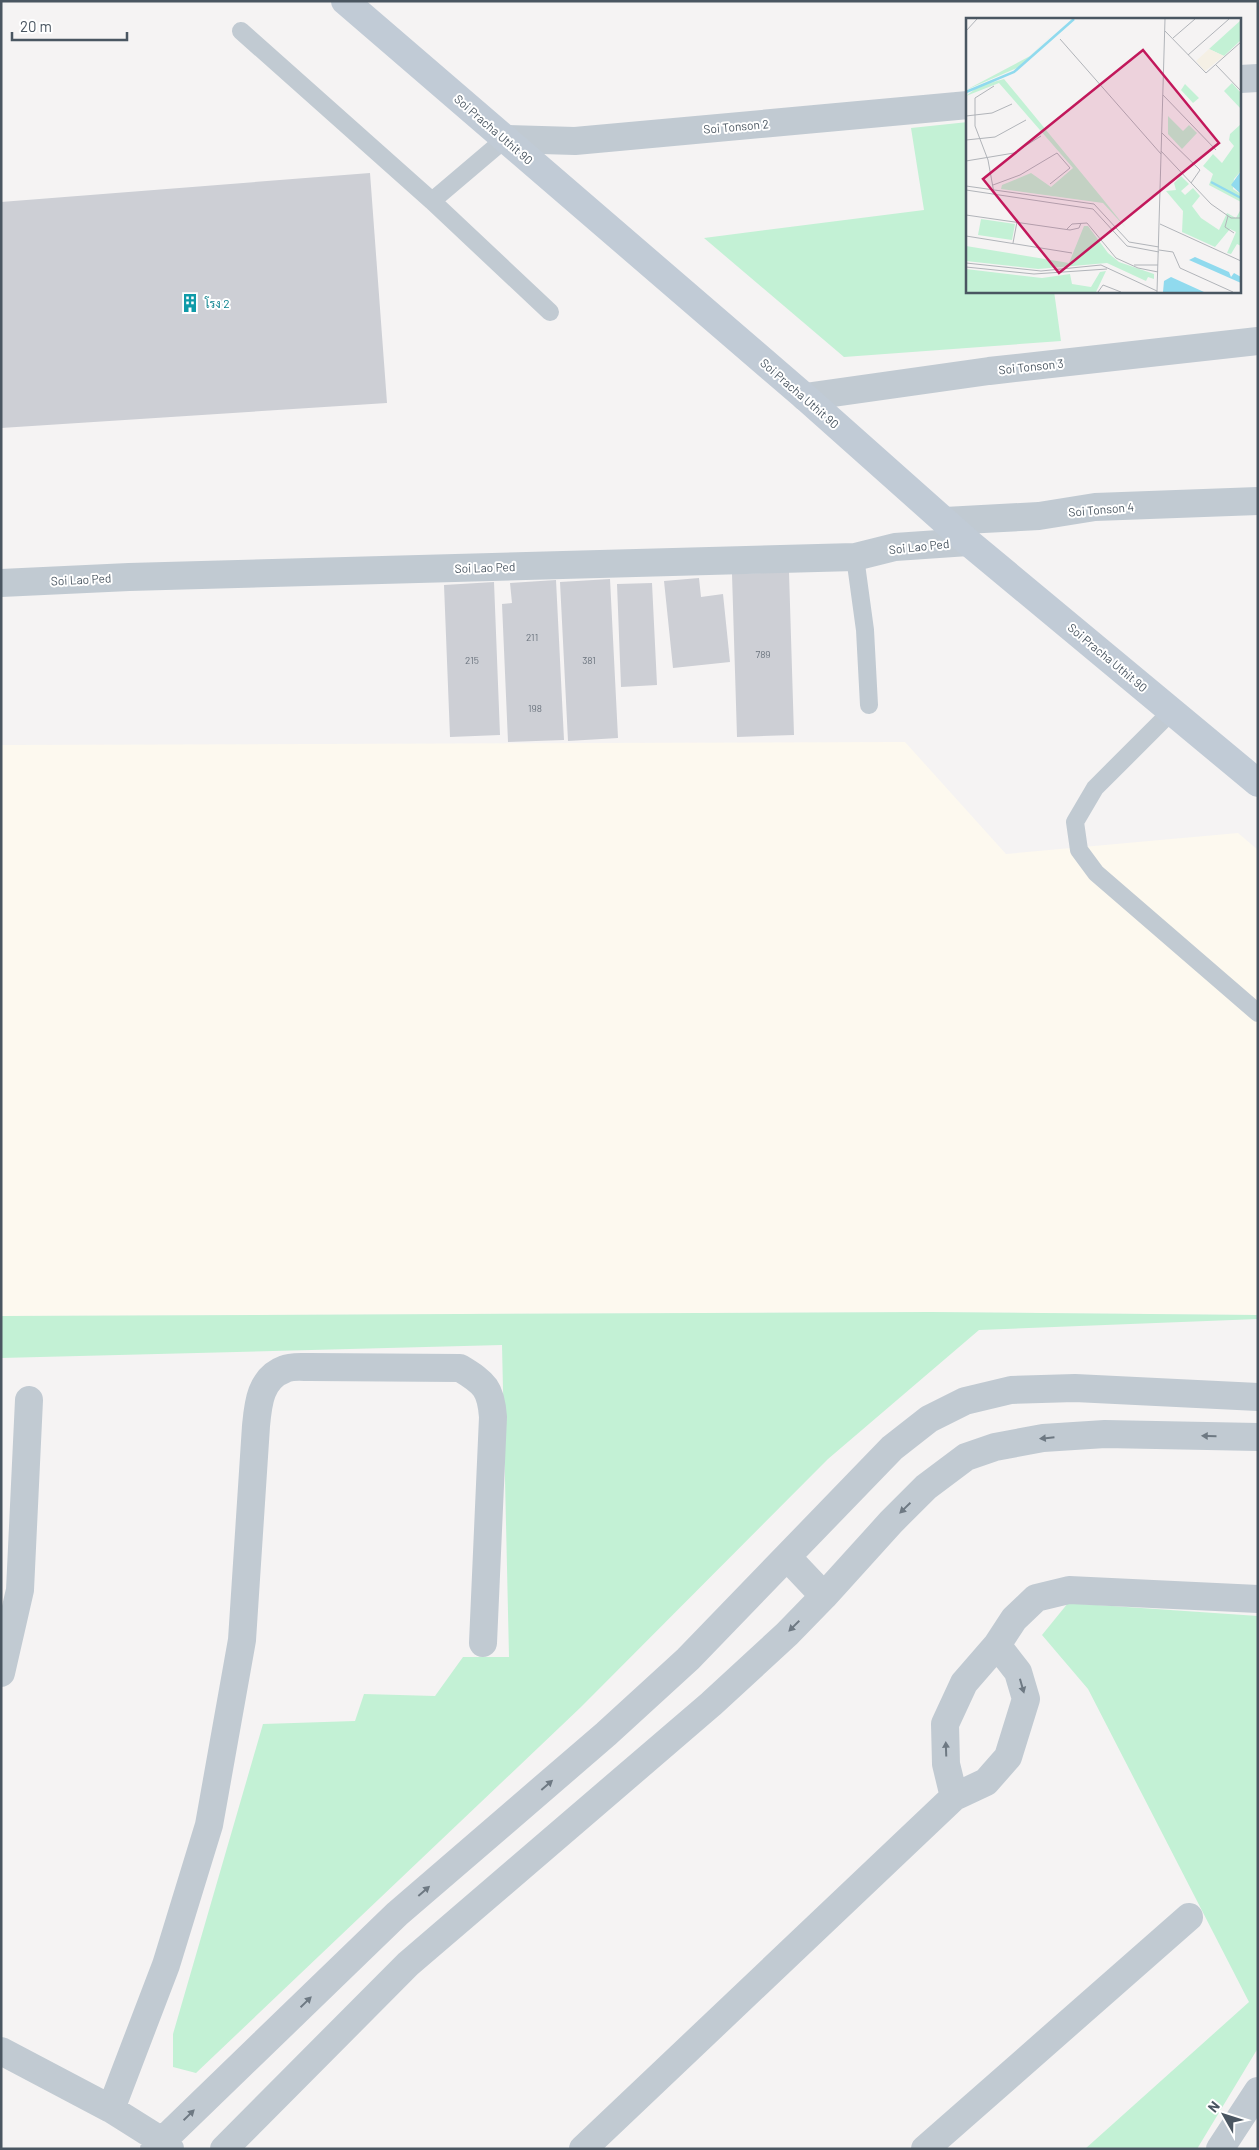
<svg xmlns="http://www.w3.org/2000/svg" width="1259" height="2150" font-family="Barlow,Sarabun,sans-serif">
<rect width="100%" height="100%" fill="#f5f3f3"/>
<path fill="#fdf9ef" d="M 905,742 L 1006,854 L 1238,833 L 1258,850 L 1258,1315 L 930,1312 L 1,1316 L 1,745 Z"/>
<path fill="#c3f1d5" d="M 968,122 L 968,291 L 1054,291 L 1061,341 L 844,357 L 704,238 L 924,210 L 911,128 Z
M 930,1312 L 1258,1315 L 1258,1319 L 979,1330 L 828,1459 L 581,1707 L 196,2073 L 173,2067 L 173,2034 L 263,1724 L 355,1721 L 364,1694 L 435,1696 L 463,1657 L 509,1657 L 502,1345 L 1,1358 L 1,1316 Z
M 1068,1603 L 1258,1616 L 1258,2048 L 1197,2149 L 1085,2149 L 1249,2002 L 1088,1689 L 1042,1635 Z"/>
<path fill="#cdcfd5" d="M 370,173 L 387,403 L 1,428 L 1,202 Z
M 789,572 L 794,735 L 737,737 L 732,574 Z
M 699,578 L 701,597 L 723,594 L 730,662 L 673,668 L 664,581 Z
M 610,579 L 618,738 L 568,741 L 560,582 Z
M 556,580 L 564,740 L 508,742 L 502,604 L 512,603 L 510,583 Z
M 494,582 L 500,735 L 450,737 L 444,585 Z
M 652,583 L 657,685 L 621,687 L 617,584 Z"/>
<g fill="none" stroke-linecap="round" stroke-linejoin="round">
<path stroke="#c1cad2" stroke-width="18" d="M 241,31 L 432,201 L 550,312
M 432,201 L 505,139
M 855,557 L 865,630 L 869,705
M 1172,711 L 1095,788 L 1075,822 L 1079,850 L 1096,873 L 1258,1013"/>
<path stroke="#c1cad2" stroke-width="28" d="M 1240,79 L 1258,78
M 505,139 L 575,141 L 968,105
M 805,397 L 989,371 L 1258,341
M 945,521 L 1039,516 L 1095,507 L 1258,501
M 1,583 L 129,577 L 855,557 L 895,547 L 968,542
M 787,1557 L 824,1596
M 1,1673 L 20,1590 L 29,1400
M 954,1797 L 946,1764 L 945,1724 L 964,1683 L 997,1645 L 1014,1619 L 1036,1598 L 1069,1590 L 1258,1599
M 1,2051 L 111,2109 L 162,2141 L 170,2149
M 111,2109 L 166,1965 L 209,1825 L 242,1640 L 256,1426 C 258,1404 260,1378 285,1369 C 291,1366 301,1367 309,1367 L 460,1368 C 485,1383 491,1389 493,1417 L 483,1643
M 154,2149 L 397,1914 L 606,1734 L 688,1659 L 892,1448 L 929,1419 L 965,1401 L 1011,1390 L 1075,1388 L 1258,1397
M 224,2149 L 408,1964 L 711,1704 L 787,1634 L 824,1596 L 891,1522 L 926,1487 L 966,1457 L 995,1447 L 1043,1438 L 1105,1434 L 1258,1437
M 583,2149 L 954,1797 L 986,1782 L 1008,1757 L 1026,1699 L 1018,1672 L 997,1645
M 925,2149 L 1189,1917
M 1220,2149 L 1258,2091"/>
<path stroke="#c1cbd6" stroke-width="28" d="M 345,1 L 805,397 L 968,542 L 1258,783"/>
</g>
<defs><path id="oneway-solid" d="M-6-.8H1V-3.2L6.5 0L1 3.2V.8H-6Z" transform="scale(1.25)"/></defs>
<g fill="#6e7983">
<use href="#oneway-solid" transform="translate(1209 1436) rotate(-179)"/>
<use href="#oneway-solid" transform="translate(1047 1438) rotate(174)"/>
<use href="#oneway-solid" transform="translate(905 1508) rotate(136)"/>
<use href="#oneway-solid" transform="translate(794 1626) rotate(135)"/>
<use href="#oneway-solid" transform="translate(1022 1686) rotate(74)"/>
<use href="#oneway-solid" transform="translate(946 1749) rotate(-92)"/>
<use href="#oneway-solid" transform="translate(547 1785) rotate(-41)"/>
<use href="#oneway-solid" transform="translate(424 1891) rotate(-41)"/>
<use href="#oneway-solid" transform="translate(306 2002) rotate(-44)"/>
<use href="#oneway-solid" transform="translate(189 2115) rotate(-44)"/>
</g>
<defs>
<g id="building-bare" transform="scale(1.5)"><path d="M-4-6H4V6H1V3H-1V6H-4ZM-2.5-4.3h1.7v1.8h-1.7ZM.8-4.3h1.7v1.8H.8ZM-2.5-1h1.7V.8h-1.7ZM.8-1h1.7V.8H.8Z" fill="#0f9aa8" stroke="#fff" stroke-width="2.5" paint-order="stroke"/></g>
</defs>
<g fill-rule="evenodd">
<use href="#building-bare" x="190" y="303"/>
</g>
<g text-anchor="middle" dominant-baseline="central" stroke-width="4" stroke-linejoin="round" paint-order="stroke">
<g font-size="10" fill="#6b747e">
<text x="532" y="637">211</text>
<text x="763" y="654">789</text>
<text x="472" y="660">215</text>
<text x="589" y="660">381</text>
<text x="535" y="708">198</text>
</g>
<g font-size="12" fill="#4a5661" stroke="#fff">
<text transform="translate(736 126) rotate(-5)">Soi Tonson 2</text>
<text transform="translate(494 129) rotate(41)">Soi Pracha Uthit 90</text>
<text transform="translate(1031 366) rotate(-6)">Soi Tonson 3</text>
<text transform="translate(800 393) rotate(41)">Soi Pracha Uthit 90</text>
<text transform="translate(1101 509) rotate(-5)">Soi Tonson 4</text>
<text transform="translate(919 546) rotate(-6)">Soi Lao Ped</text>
<text transform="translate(485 567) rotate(-2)">Soi Lao Ped</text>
<text transform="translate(81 579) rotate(-3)">Soi Lao Ped</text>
<text transform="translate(1108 657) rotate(40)">Soi Pracha Uthit 90</text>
</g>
<g font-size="12" fill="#0d838f" stroke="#fff" text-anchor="start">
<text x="205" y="303">โรง 2</text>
</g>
</g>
<g transform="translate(966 18)">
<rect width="275" height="275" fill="#f5f3f3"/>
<path d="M 275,2 L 275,22 L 258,38 L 243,31 ZM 91,12 L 53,49 L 0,72 L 64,38 ZM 38,61 L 136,180 L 160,210 L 137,185 L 35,171 L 36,167 L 65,155 L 85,169 L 107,150 L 33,65 L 0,78 L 13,68 ZM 266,65 L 275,75 L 275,91 L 258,73 ZM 219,66 L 233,80 L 227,85 L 215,72 ZM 202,98 L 217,113 L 223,107 L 231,115 L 216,131 L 202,116 ZM 275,106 L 275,153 L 268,161 L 267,171 L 275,176 L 275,184 L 243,167 L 247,156 L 237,148 L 247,136 L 256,145 L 268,128 L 263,122 L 264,116 ZM 215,158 L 223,166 L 215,173 L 219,177 L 227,170 L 234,178 L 226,188 L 235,200 L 253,212 L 261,195 L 270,200 L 275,191 L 275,228 L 271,226 L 265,236 L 261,235 L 270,214 L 264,211 L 249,229 L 216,214 L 217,193 L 200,173 L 210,172 L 208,165 ZM 15,201 L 49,206 L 46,222 L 12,217 ZM 118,208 L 122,208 L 142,235 L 153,244 L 188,256 L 188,261 L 182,259 L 180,263 L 141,245 L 72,251 L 0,243 L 0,228 L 103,245 ZM 0,251 L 76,260 L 104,256 L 106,266 L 125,269 L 134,254 L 140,253 L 130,274 L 0,274 Z" fill="#c3f1d5"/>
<path d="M 243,31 L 258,38 L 239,53 L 230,43 Z" fill="#f5f0e5"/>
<path d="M 275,153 L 275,176 L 265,167 ZM 229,239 L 263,254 L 265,259 L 268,255 L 275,259 L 275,265 L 223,242 ZM 205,259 L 238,274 L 197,274 L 198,263 Z" fill="#90daee"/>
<path fill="none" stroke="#90daee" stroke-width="2.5" d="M 0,74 L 48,54 L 108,1M 245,164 L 275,180"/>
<path fill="none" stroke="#b1b4b9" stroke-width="1" d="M 0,13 L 11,1M 199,13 L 240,55 L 275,24M 207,20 L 229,1M 94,21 L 195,136M 222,37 L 263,1M 250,47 L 275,73M 197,77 L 250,132M 0,98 L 26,95 L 46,86M 196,115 L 234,152 L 225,165M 0,122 L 29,119 L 60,102M 195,133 L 245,186 L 265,200 L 275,200M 0,143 L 48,135 L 75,118M 27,167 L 54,157 L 91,135 L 104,150 L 84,166M 0,168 L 128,186 L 163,224 L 193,229M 0,172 L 127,191 L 161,228 L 193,234M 28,175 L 22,142 L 9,108 L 9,80 L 28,68M 0,197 L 104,212 L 113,210 L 115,205M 262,198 L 259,209 L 268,215M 194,206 L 275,243M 101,211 L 106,206 L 121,205 L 150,240 L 172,250 L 192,254M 0,218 L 106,235M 47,225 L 51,204M 193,232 L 207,234 L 214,250 L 267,274M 0,245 L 75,253 L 135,247 L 191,273M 168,247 L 192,247M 0,249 L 68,256 L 141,251M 132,274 L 137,267 L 155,274M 191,274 L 199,1"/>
<path fill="#c2185b" fill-opacity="0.15" stroke="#c2185b" stroke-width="2.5" d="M 177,32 L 253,125 L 93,255 L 17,161 Z"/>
<rect width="275" height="275" fill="none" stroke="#4a5661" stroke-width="2.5"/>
</g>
<rect width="1259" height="2150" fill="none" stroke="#4a5661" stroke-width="5"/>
<g transform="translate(1224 2115) rotate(309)" stroke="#ffffff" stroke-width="4" paint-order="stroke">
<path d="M0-4L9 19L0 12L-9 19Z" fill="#4a5661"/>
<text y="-8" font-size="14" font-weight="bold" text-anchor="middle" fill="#4a5661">N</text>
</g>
<path d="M12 32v8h115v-8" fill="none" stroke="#4a5661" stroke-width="2.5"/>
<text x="20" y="32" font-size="15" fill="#4a5661" stroke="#ffffff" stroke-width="4" paint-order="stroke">20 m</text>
</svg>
